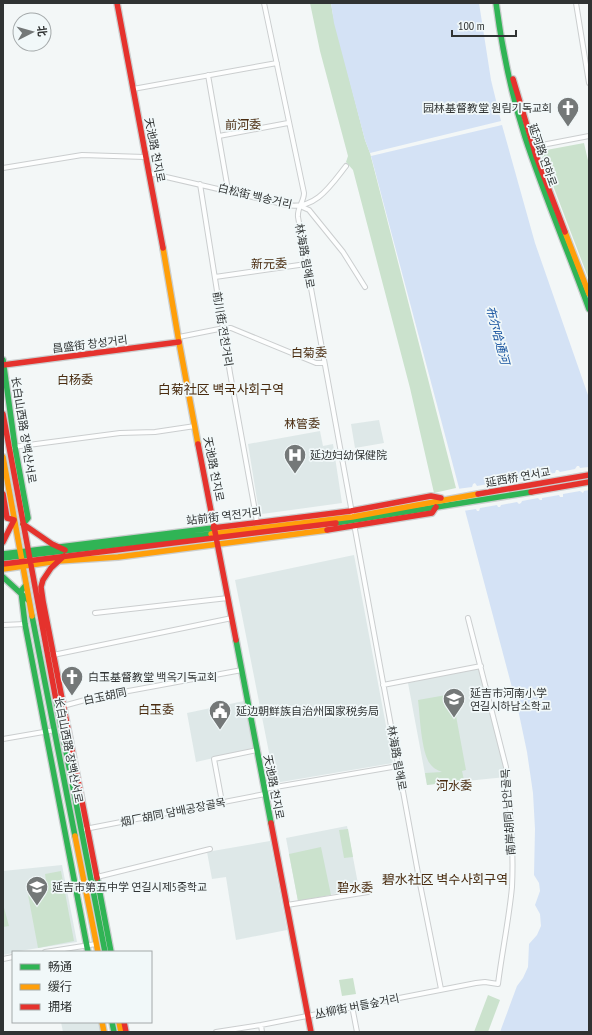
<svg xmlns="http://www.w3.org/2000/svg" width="592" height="1035" font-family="'PT Sans Narrow','Noto Sans SC','Noto Sans KR',sans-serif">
<rect width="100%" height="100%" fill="#f3f7f7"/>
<path fill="#dee8e8" d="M 379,420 L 384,443 L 355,448 L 351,424 Z
M 320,431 L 323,446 L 333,444 L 342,503 L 262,514 L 259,512 L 248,444 Z
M 354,555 L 393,763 L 275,783 L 235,580 Z
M 481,667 L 506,777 L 427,785 L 408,683 Z
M 244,701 L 253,749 L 196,762 L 187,713 Z
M 347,826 L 359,889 L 298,901 L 286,838 Z
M 270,841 L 287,930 L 236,940 L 226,877 L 212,879 L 207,852 Z
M 62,865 L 77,942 L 13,952 L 13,953 L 3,955 L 3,871 Z
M 61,1022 L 100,1022 L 102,1032 L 63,1032 Z"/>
<path fill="#cbe2cd" d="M 310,3 L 331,3 L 333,15 L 365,140 L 370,153 L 456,488 L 434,493 L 410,388 L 353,170 L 346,162 L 348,156 L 320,51 Z
M 584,143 L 589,165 L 589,280 L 541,154 L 541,151 Z
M 452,694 L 466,770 L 462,771 L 464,780 L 427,785 L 425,773 L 442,772 C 438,770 434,769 431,765 C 421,754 420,715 418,700 Z
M 348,829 L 353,857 L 344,858 L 339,830 Z
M 321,847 L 331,895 L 298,901 L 289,854 Z
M 61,871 L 74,941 L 38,948 L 26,884 L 46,881 L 45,874 Z
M 3,904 L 9,926 L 3,927 Z
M 353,978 L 356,994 L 342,996 L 339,980 Z
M 488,995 L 500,1000 L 488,1032 L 474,1032 Z"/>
<path fill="#d4e2f5" d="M 331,3 L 479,3 L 491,80 L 501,121 L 370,153 L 365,140 L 334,23 Z
M 502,125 L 535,243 L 589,398 L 589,1032 L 500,1032 L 517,986 L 523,978 L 528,967 L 529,944 L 537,935 L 541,926 L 540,914 L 535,905 L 540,891 L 539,883 L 534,875 L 535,829 L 533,793 L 527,752 L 519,714 L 371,156 Z"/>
<path fill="#f3f7f7" d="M 577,466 L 579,466 L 580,468 L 589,467 L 589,490 L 584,491 L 583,493 L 580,491 L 563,494 L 563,497 L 560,497 L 559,495 L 542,498 L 542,500 L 540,500 L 538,498 L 522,501 L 521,503 L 519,504 L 517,502 L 501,505 L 500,507 L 498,507 L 497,505 L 480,508 L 479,511 L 477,511 L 476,509 L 463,511 L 457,489 L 472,487 L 473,484 L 475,483 L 477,486 L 493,483 L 494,480 L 496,480 L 498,482 L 514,479 L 515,477 L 517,477 L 519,479 L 534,476 L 535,473 L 538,473 L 540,475 L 555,473 L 556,470 L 558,470 L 560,472 L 575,469 Z"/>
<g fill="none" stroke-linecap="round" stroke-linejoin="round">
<g stroke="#cbcecf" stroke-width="6">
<path id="street" d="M 264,3 L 304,193 C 304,202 297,207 298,217 L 352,513
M 576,3 L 589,83
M 208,75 L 228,190
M 133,89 L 277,63
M 219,136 L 288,123
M 531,149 L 542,145 L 589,136
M 3,168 L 82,155 L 145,157
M 149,173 L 287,205 C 316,210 331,185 346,166
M 200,184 L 230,373 L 257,522
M 300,206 L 309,210 L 343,252 L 365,287
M 215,277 L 306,264
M 179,337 L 224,328 L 231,328 L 316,363 L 324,363
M 13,447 L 120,433 L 155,432 L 195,426
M 354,524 L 420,884 L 441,989
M 95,613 L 228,598
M 3,625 L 25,624
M 53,655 L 232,618
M 383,685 L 481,666
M 63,706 L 96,697 L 242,670
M 3,739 L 55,730
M 264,789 L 398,766
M 222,802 L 214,759 L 257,750
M 85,829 L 265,794
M 97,877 L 210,849
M 287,905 L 368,892
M 45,952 L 96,944
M 3,959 L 13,957
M 352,1006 L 357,1032
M 261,1025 L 262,1032
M 216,1032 L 261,1025 L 476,983 L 485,982 L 498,984 C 502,952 509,919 512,887 C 514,847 510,806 506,767 L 468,618"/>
</g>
<g stroke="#cbcecf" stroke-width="8">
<path id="fast" d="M 496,3 C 502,49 511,93 525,137 C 544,195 568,251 589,309
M 3,360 L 15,447 L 28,518 L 23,524
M 336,523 L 531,492
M 3,554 L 213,528
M 3,558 L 211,534
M 3,577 L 28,600
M 26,585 L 21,591 L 25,624 L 88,952
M 32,616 L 75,836
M 236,640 L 271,823
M 56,700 L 105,952
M 97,878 L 111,952
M 112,1022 L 114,1032"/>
</g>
<g stroke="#cbcecf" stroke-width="8">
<path id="slow" d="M 565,232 L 589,294
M 163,248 L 179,342 L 198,444
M 3,457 L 32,616
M 211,534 L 352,517 L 478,494
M 3,569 L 58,561 L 118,557 L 327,530
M 75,836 L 98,952
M 102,1022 L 104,1032
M 119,1022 L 121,1032"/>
</g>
<g stroke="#cbcecf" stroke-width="8">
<path id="jam" d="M 117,3 L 163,248
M 513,79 L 536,156 L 565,232
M 3,365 L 179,342
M 3,414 L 56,700
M 198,444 L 236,640
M 531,492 L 589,482
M 3,494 L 7,518 L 14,520
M 478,494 L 589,475
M 23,524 L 52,544 L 65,550
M 213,528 L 351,511 L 431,496 L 441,498
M 327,530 L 432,513 L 436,507
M 3,542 L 14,520
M 3,564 L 336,523
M 43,601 L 97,878
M 41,610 L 43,601 L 41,587 L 43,580 L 51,568 L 64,556
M 271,823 L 311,1032
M 124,1022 L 126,1032"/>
</g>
<use href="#street" stroke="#fdfefe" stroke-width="4"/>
<use href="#fast" stroke="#30b455" stroke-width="5.5"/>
<use href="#slow" stroke="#ff9f0a" stroke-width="5.5"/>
<use href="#jam" stroke="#e5322d" stroke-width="5.5"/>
</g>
<defs>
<g id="church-pin" transform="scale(1.15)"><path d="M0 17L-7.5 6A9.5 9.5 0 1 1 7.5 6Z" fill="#747878" stroke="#f1f8f9"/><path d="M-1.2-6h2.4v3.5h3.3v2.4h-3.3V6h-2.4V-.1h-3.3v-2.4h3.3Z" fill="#fff"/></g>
<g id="hospital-pin" transform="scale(1.15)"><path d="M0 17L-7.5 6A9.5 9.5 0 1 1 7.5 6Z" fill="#747878" stroke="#f1f8f9"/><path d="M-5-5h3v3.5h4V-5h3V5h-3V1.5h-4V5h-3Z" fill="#fff"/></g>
<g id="school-pin" transform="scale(1.15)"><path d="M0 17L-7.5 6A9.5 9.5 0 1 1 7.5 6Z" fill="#747878" stroke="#f1f8f9"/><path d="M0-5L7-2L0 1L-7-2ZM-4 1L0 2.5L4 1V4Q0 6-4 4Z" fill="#fff"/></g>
<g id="civic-pin" transform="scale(1.15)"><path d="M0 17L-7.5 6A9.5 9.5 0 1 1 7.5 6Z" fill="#747878" stroke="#f1f8f9"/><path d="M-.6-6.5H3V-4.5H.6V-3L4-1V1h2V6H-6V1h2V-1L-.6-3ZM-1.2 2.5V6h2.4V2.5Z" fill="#fff"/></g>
</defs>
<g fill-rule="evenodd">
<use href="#church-pin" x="568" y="108"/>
<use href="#hospital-pin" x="295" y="455"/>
<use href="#church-pin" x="72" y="677"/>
<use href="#school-pin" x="454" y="699"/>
<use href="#civic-pin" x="220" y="711"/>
<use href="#school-pin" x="37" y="887"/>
</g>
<g text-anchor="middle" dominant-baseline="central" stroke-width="3.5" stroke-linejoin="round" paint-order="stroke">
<g font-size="11" fill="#303333" stroke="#f1f8f9" text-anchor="start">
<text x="552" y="108" text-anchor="end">园林基督教堂 원림기독교회</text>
<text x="310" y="455">延边妇幼保健院</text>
<text x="88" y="677">白玉基督教堂 백옥기독교회</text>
<text x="470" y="693">延吉市河南小学<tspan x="470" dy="13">연길시하남소학교</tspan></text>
<text x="236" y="711">延边朝鲜族自治州国家税务局</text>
<text x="52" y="887">延吉市第五中学 연길시제5중학교</text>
</g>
<g font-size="11" fill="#303333" stroke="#f1f8f9">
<text transform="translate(155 150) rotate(79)">天池路 천지로</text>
<text transform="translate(543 155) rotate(71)">延河路 연하로</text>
<text transform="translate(255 196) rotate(13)">白松街 백송거리</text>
<text transform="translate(305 256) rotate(80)">林海路 림해로</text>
<text transform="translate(223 329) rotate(81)">前川街 전천거리</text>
<text transform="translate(90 344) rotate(-7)">昌盛街 창성거리</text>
<text transform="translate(24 430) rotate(81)">长白山西路 장백산서로</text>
<text transform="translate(214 469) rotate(79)">天池路 천지로</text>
<text transform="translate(518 477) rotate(-10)">延西桥 연서교</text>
<text transform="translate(224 516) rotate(-7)">站前街 역전거리</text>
<text transform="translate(105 696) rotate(-12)">白玉胡同</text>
<text transform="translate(69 750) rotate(79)">长白山西路 장백산서로</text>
<text transform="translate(397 758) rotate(80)">林海路 림해로</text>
<text transform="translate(274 787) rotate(79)">天池路 천지로</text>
<text transform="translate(173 812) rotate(-11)">烟厂胡同 담배공장골목</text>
<text transform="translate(508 812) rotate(-94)">南岸胡同 남안골목</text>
<text transform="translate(357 1006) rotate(-11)">丛柳街 버들숲거리</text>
</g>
<g font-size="12" fill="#4a2c10" stroke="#f1f8f9">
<text x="243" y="124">前河委</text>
<text x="269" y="263">新元委</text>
<text x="309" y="352">白菊委</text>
<text x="75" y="379">白杨委</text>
<text x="302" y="423">林管委</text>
<text x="156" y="709">白玉委</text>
<text x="454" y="785">河水委</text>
<text x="355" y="887">碧水委</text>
</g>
<g font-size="12" font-style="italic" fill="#1854a0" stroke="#f1f8f9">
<text transform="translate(498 335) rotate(75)">布尔哈通河</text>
</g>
<g font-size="13" fill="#4a2c10" stroke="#f1f8f9">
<text x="221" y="389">白菊社区 백국사회구역</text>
<text x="445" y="879">碧水社区 벽수사회구역</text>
</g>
</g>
<rect width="592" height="1035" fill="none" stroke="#303333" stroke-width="8"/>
<rect x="12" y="951" width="140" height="72" fill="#f1f8f9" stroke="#a4a9aa"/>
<rect x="20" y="964" width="20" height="6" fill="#30b455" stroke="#a4a9aa"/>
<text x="48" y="971" font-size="12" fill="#303333">畅通</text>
<rect x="20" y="984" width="20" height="6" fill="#ff9f0a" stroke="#a4a9aa"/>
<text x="48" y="991" font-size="12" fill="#303333">缓行</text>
<rect x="20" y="1004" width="20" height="6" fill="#e5322d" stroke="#a4a9aa"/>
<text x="48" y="1011" font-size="12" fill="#303333">拥堵</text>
<g transform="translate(32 32) rotate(84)"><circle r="19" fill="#f1f8f9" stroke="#a4a9aa"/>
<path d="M0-3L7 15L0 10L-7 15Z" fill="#747878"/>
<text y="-6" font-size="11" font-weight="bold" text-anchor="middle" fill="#303333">北</text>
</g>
<path d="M452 30v6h64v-6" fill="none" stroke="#303333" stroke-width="2"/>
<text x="458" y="30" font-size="12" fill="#303333" stroke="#f1f8f9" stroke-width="3" paint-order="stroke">100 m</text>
</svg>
